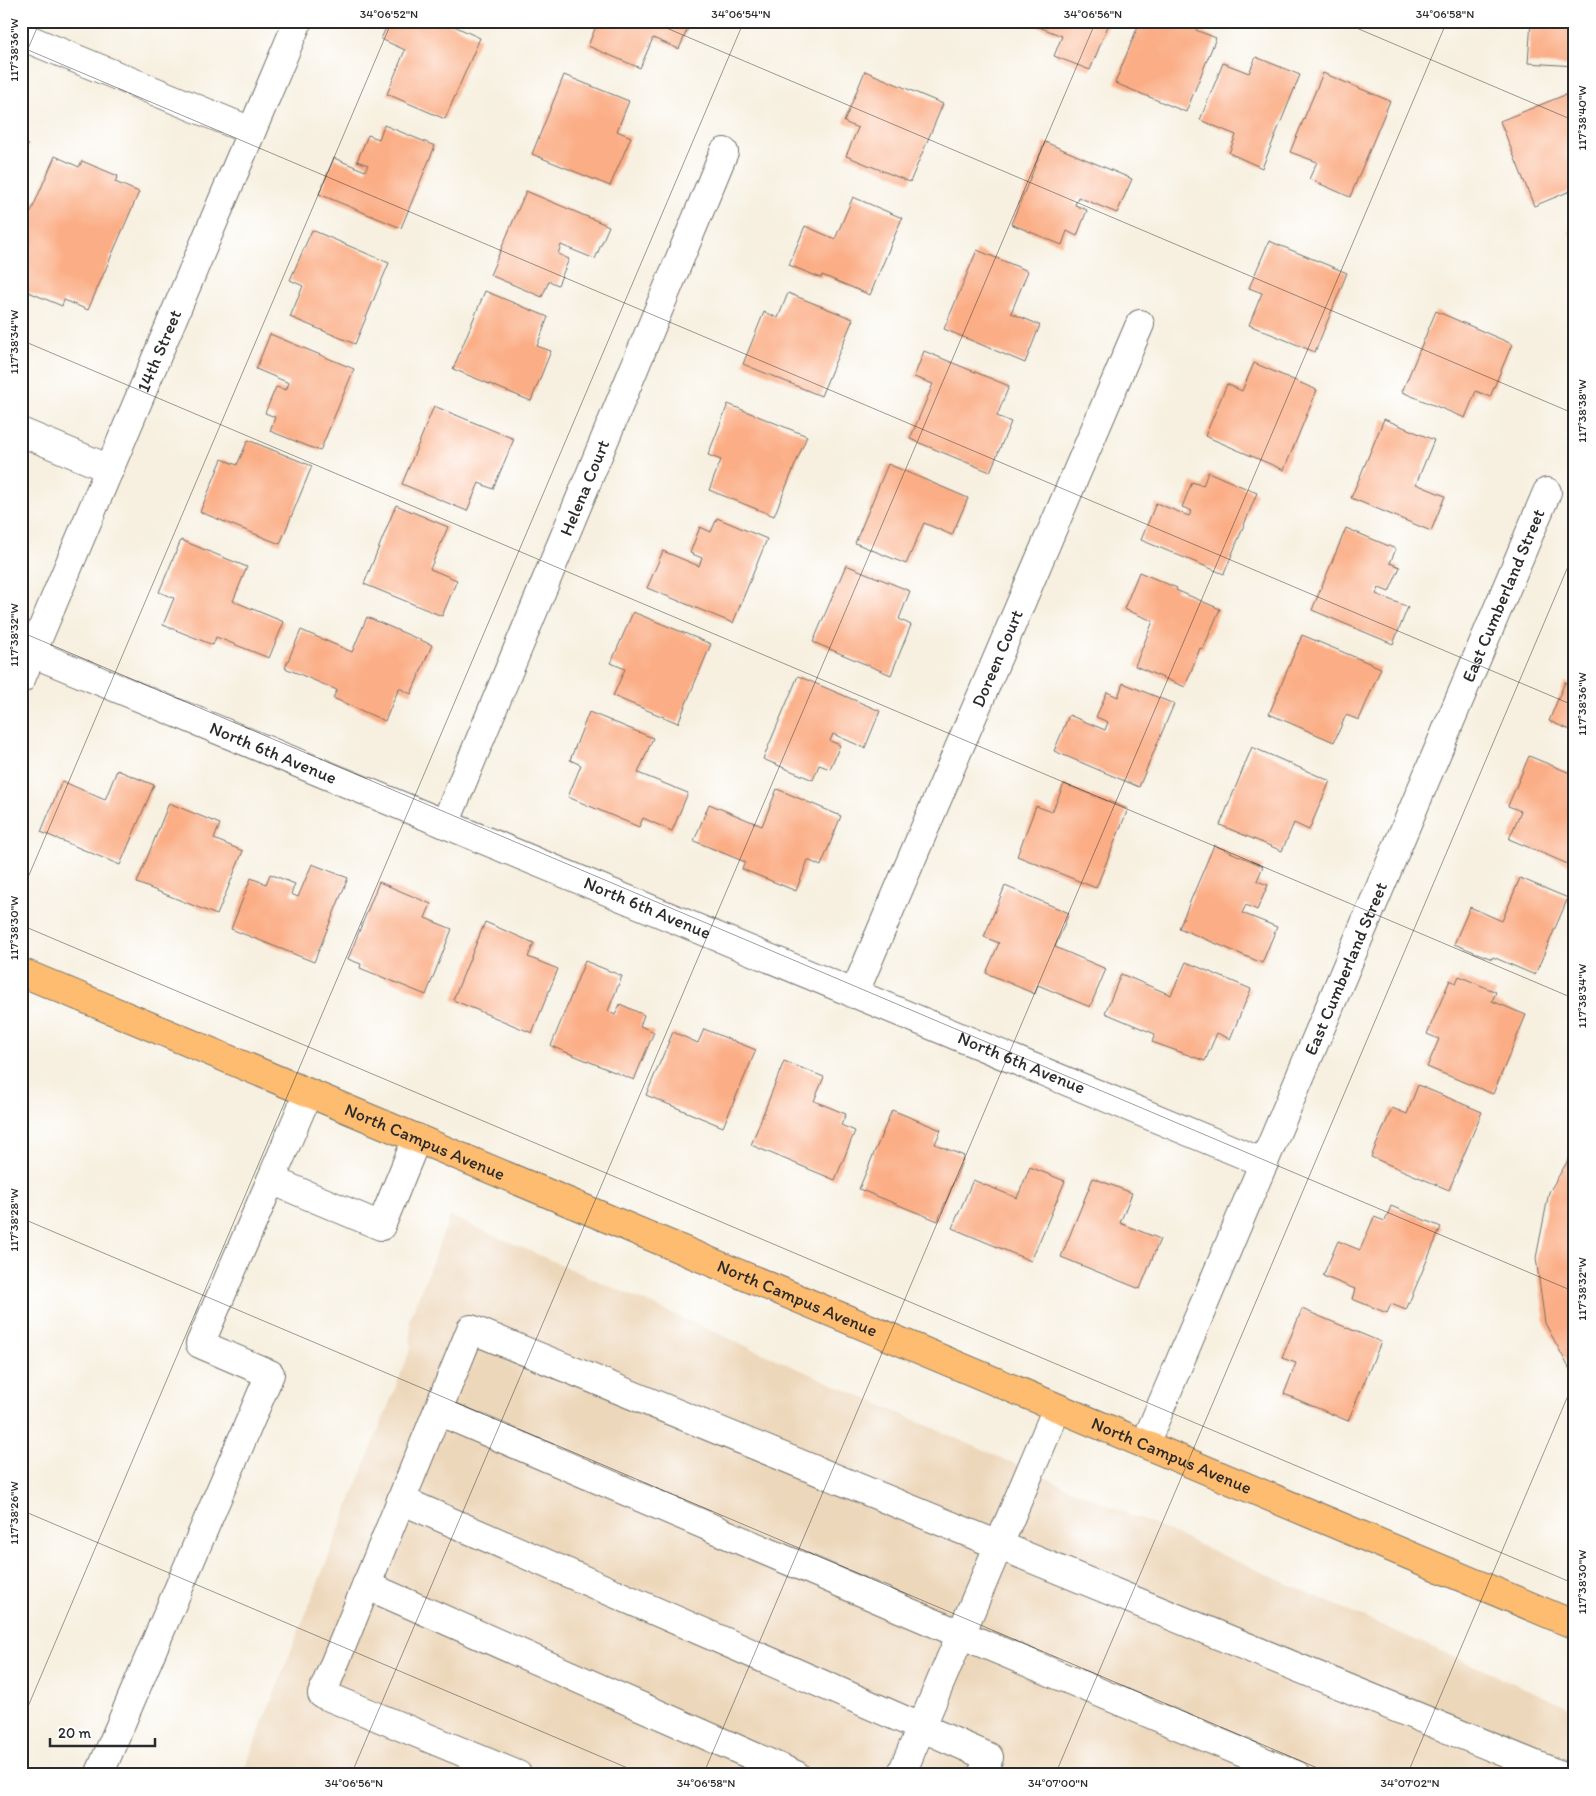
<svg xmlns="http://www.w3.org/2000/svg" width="1596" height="1796" font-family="Itim,sans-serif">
<rect width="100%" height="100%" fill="#fff"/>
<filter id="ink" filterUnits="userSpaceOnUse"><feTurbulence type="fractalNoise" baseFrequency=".02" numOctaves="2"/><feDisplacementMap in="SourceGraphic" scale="10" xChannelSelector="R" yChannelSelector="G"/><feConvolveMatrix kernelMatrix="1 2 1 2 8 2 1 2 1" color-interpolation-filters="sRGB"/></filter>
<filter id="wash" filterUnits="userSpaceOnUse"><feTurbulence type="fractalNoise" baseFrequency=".0096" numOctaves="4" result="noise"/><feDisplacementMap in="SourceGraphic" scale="20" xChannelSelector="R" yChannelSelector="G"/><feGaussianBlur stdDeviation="1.12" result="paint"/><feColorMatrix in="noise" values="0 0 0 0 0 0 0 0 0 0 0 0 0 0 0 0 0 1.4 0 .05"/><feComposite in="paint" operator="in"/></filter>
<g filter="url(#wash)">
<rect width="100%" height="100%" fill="#f7f0e0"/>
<path fill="#edd7ba" d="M 450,1216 L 1575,1710 L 1575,1775 L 242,1775 L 411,1348 L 410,1319 Z"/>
<g id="blocks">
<path fill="#fbad85" d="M 389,21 L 443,21 L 480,38 L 445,119 L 387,94 L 405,50 L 381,39 Z
M 598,21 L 691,21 L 679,49 L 653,38 L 640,68 L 588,46 Z
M 1024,21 L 1110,21 L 1090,70 L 1054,56 L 1062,36 Z
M 1140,21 L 1200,21 L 1196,30 L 1216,38 L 1186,112 L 1115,83 Z
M 1531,21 L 1575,21 L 1575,66 L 1528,63 Z
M 1256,57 L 1300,75 L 1262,168 L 1229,153 L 1236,135 L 1200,120 L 1223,63 L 1249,73 Z
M 865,71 L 943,104 L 910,182 L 846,156 L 858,128 L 844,122 Z
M 1323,73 L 1390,101 L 1350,197 L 1309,179 L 1317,162 L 1290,152 Z
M 564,75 L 629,101 L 617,131 L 631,137 L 610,186 L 532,154 Z
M 1575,91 L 1575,189 L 1534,206 L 1500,121 Z
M 384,125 L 435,146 L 401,228 L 319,194 L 334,158 L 365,171 L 368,165 L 357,161 L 368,135 L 379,139 Z
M 21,142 L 28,145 L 21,159 Z
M 1045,142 L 1132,179 L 1117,213 L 1078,197 L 1075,205 L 1087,210 L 1077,236 L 1067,231 L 1062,245 L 1011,224 Z
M 55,156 L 79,167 L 82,161 L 118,176 L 115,182 L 139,192 L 88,310 L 64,300 L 62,306 L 26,291 L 28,285 L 21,281 L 21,235 Z
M 526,191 L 609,226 L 595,259 L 561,245 L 558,254 L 569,259 L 558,285 L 549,281 L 542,297 L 490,275 Z
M 853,197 L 902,218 L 870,295 L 822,275 L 821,278 L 789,265 L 805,226 L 835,239 Z
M 1575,226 L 1575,238 L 1569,233 Z
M 312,230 L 389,263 L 355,344 L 290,317 L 303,286 L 290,280 Z
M 1269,241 L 1347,273 L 1315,352 L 1249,325 L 1262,293 L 1249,288 Z
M 977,250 L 1028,271 L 1011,313 L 1040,325 L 1025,363 L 944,329 Z
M 485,291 L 548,317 L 537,346 L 551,351 L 531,401 L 453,369 Z
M 788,293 L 853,319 L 821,396 L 743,364 L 764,312 L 778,318 Z
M 1436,311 L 1512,344 L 1490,397 L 1476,391 L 1465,418 L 1402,392 Z
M 270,334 L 354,369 L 320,451 L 270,431 L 275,417 L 265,413 L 276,387 L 286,390 L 289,383 L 256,369 Z
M 924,351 L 1009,386 L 997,416 L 1011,422 L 990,472 L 910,439 L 933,384 L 914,377 Z
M 1254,363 L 1317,390 L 1284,470 L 1205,436 L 1227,384 L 1242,391 Z
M 728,404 L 807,436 L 774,516 L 709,490 L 721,460 L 708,455 Z
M 434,406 L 514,439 L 493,489 L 479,483 L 467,511 L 402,484 Z
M 1384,419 L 1434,440 L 1416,484 L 1445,496 L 1431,531 L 1351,498 Z
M 248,440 L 312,466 L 280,544 L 200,512 L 222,459 L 237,465 Z
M 888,464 L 968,498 L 952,535 L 924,523 L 906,564 L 855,543 Z
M 1208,472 L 1257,493 L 1224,574 L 1141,540 L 1156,503 L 1189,516 L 1192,511 L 1182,507 L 1192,482 L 1203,486 Z
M 396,505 L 448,527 L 430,569 L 457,580 L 442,616 L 364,584 Z
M 717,518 L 767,539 L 733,623 L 647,588 L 663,551 L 699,566 L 702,558 L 690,553 L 700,527 L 711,532 Z
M 1346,528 L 1396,549 L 1390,563 L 1400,567 L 1389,592 L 1379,588 L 1376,594 L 1408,607 L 1393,644 L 1312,610 Z
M 181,540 L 247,567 L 233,601 L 284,622 L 269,658 L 216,637 L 213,645 L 163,625 L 174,598 L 159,592 Z
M 846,565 L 910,591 L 899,619 L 911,625 L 891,675 L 813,642 Z
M 1139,572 L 1177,588 L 1176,590 L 1220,609 L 1203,649 L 1200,648 L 1185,687 L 1135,666 L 1153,621 L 1124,609 Z
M 633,612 L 711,644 L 678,723 L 613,696 L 625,669 L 611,663 Z
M 367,617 L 432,645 L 411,694 L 399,688 L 385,721 L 333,698 L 337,690 L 285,668 L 301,630 L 352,652 Z
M 1302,635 L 1381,668 L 1359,720 L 1346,715 L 1334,742 L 1269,714 Z
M 798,676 L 880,711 L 865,748 L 833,734 L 830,741 L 840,745 L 830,769 L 819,765 L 813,780 L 763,759 Z
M 1565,682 L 1575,687 L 1575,732 L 1549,721 Z
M 1123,683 L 1174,704 L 1139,787 L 1054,751 L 1069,715 L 1105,730 L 1108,722 L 1096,717 L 1107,692 L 1118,697 Z
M 589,712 L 653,738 L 638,773 L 688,793 L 672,831 L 643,818 L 639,827 L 568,797 L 581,765 L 570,760 Z
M 1252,747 L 1330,781 L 1309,830 L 1294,823 L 1282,851 L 1220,825 Z
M 1529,756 L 1575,775 L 1575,867 L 1509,839 L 1521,811 L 1508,806 Z
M 117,770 L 154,785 L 120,865 L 41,832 L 62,781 L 105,800 Z
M 1064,784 L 1128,809 L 1096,888 L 1017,856 L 1036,806 L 1052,812 Z
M 777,789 L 841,816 L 821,866 L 808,860 L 796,891 L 742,869 L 745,862 L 694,841 L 709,804 L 762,826 Z
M 169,803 L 220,824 L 214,839 L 243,851 L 217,915 L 137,883 Z
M 1214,845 L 1263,866 L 1257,881 L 1268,885 L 1257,910 L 1246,905 L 1242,913 L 1277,927 L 1262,963 L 1179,928 Z
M 312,864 L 348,878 L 314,962 L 231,929 L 251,878 L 266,884 L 270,874 L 295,884 L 291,894 L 298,897 Z
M 1520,878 L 1568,898 L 1535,975 L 1493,957 L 1492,959 L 1454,944 L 1470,907 L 1502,921 Z
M 379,882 L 431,904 L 425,918 L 452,929 L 426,995 L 360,968 L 361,964 L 348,959 Z
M 1005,886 L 1069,913 L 1055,947 L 1106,969 L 1090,1007 L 1038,985 L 1035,994 L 986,973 L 999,943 L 984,937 Z
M 485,922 L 534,943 L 528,957 L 558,969 L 532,1033 L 453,1000 Z
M 585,961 L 622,976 L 608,1011 L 615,1015 L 620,1004 L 644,1015 L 640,1026 L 654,1032 L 634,1080 L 551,1046 Z
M 1186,962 L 1251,989 L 1230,1039 L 1217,1033 L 1205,1061 L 1152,1042 L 1155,1034 L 1105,1013 L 1121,974 L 1171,995 Z
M 1459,976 L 1496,992 L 1492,1001 L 1526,1015 L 1493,1094 L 1427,1067 L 1439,1039 L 1427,1034 L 1450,980 L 1456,983 Z
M 704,1029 L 756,1050 L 723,1127 L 646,1095 L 673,1032 L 698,1043 Z
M 784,1061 L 824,1077 L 814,1101 L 846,1114 L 841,1125 L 855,1131 L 835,1180 L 751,1145 Z
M 1418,1085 L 1482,1112 L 1449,1190 L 1371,1157 L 1392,1108 L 1407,1114 Z
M 892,1110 L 941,1130 L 935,1144 L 964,1156 L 938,1221 L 859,1189 Z
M 1575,1149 L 1575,1379 L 1545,1323 L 1536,1258 L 1549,1192 Z
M 1030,1167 L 1065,1181 L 1031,1261 L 952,1228 L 973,1180 L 1017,1198 Z
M 1093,1178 L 1132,1193 L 1120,1223 L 1160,1239 L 1140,1289 L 1061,1257 Z
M 1391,1206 L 1441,1227 L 1406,1310 L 1391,1304 L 1387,1313 L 1352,1299 L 1355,1289 L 1323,1276 L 1338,1241 L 1360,1250 L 1374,1217 L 1385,1221 Z
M 1302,1309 L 1381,1342 L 1348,1421 L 1284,1394 L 1296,1363 L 1282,1358 Z"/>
</g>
</g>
<g filter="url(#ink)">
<use href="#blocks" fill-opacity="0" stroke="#72706a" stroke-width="1"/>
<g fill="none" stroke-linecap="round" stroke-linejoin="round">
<g stroke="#72706a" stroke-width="30">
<g id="minor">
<path d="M 21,36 L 251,131"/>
<path d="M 21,432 L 110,469"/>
<path id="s1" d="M 32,653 L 1264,1163"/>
<path id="s2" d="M 21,679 L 298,21"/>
<path id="s3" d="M 445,824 L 724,152"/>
<path id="s4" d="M 854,994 L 1140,324"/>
<path d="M 308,1093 L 271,1180 L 381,1226 L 417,1138"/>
<path d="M 438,1411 L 960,1634 L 1296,1775"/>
<path id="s5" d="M 1145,1444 L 1547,492"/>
<path d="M 401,1500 L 989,1757 L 982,1775"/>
<path d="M 366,1585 L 796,1775"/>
<path d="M 99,1775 L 270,1374 L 200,1344 L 271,1180"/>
<path d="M 518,1775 L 322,1694 L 471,1329 L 1560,1775"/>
<path d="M 901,1775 L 1057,1408"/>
</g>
</g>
<g stroke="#72706a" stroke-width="30">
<g id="major">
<path id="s6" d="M 21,972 L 1575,1625"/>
</g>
</g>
<use href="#minor" stroke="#fff" stroke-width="28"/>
<use href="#major" stroke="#fdbc70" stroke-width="28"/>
</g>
</g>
<path fill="none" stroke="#2b2b2b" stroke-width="1" stroke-opacity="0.45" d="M 650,21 L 1575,414M 1340,21 L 1575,121M 21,47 L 1575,706M 21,65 L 40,21M 21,340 L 1575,999M 21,632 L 1575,1292M 21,894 L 392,21M 21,925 L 1575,1584M 21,1218 L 1334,1775M 21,1510 L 644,1775M 21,1723 L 744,21M 351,1775 L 1096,21M 703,1775 L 1447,21M 1055,1775 L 1575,550M 1407,1775 L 1575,1379"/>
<g text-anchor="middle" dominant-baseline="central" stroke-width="4" stroke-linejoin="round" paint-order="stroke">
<g font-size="18" fill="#2b2b2b" stroke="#fff">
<text stroke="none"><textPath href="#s2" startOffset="356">14th Street</textPath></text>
<text stroke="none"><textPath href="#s3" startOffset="364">Helena Court</textPath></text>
<text stroke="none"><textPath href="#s5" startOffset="921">East Cumberland Street</textPath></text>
<text stroke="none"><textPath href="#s4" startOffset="365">Doreen Court</textPath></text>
<text stroke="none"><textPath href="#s1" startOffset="261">North 6th Avenue</textPath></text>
<text stroke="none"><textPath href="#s1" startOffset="666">North 6th Avenue</textPath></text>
<text stroke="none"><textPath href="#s5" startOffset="516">East Cumberland Street</textPath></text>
<text stroke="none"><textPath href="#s1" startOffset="1071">North 6th Avenue</textPath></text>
<text stroke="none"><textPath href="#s6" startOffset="438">North Campus Avenue</textPath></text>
<text stroke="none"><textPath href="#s6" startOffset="842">North Campus Avenue</textPath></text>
<text stroke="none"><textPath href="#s6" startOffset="1248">North Campus Avenue</textPath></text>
</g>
</g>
<rect width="1596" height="1796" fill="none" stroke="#fff" stroke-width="55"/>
<path d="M50 1738v8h105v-8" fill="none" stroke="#2b2b2b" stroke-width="2.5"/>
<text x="58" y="1738" font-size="15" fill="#2b2b2b" stroke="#ffffff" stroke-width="4" paint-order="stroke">20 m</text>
<rect x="28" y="28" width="1540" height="1740" fill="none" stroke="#2b2b2b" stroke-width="2"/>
<g font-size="12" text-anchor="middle" fill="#2b2b2b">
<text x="389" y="18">34°06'52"N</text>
<text x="741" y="18">34°06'54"N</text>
<text x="1093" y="18">34°06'56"N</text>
<text x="1445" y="18">34°06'58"N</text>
<text transform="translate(14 50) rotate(-90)" y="4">117°38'36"W</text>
<text transform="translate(1582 118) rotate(-90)" y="4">117°38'40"W</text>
<text transform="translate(14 342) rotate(-90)" y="4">117°38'34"W</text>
<text transform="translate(1582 411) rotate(-90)" y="4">117°38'38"W</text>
<text transform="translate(14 635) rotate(-90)" y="4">117°38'32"W</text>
<text transform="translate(1582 704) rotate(-90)" y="4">117°38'36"W</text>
<text transform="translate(14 928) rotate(-90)" y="4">117°38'30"W</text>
<text transform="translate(1582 996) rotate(-90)" y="4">117°38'34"W</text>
<text transform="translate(14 1220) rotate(-90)" y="4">117°38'28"W</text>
<text transform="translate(1582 1289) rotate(-90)" y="4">117°38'32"W</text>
<text transform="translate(14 1513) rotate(-90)" y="4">117°38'26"W</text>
<text transform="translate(1582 1582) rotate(-90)" y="4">117°38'30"W</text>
<text x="354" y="1787">34°06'56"N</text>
<text x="706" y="1787">34°06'58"N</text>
<text x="1058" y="1787">34°07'00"N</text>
<text x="1410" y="1787">34°07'02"N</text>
</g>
</svg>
